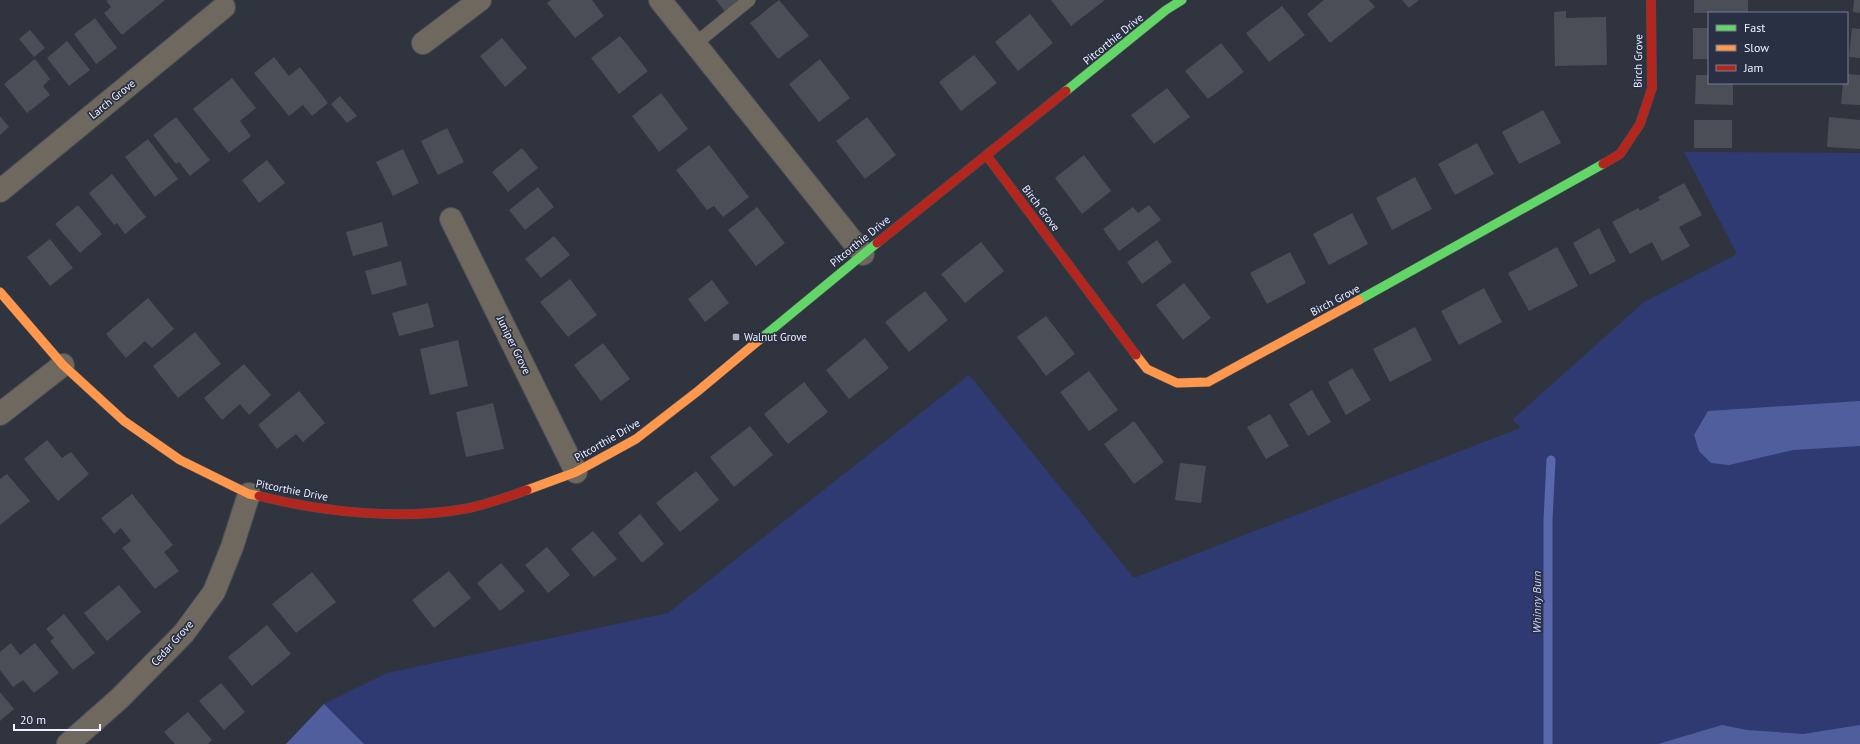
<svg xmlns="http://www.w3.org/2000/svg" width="1860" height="744" font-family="'PT Sans',sans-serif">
<rect width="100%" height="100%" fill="#30343e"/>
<path fill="#303a72" d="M 1684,152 L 1860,153 L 1860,744 L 286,744 L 324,704 L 387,673 L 668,613 L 969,375 L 1134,578 L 1520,428 L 1513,419 L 1644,302 L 1737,254 Z"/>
<path fill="#505e9e" d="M 1860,401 L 1860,446 L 1793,450 L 1729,465 L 1711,463 L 1699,451 L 1694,435 L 1708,411 Z
M 324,704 L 364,744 L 286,744 Z
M 1722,725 L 1747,730 L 1803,734 L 1860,725 L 1860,744 L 1658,744 Z"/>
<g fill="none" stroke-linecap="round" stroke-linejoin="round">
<path stroke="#5968ab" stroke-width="9" d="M 1548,744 L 1548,520 L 1551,460"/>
</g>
<path fill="#4b4e57" d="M 108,0 L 165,0 L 122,35 L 104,13 L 111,7 L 106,1 Z
M 551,0 L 592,0 L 604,16 L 575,38 L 547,3 Z
M 716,0 L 740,0 L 725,12 Z
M 779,0 L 809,36 L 778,59 L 750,23 Z
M 1051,0 L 1105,0 L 1071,26 Z
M 1324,0 L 1369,0 L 1375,7 L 1330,43 L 1307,14 Z
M 1402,0 L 1419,0 L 1409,8 Z
M 1694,0 L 1748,0 L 1748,13 L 1694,13 Z
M 1854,0 L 1860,0 L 1860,13 L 1853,12 Z
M 1282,6 L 1305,35 L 1269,62 L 1246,33 Z
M 1566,11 L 1566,18 L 1606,17 L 1607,65 L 1555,66 L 1554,12 Z
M 1030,14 L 1053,43 L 1018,71 L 995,42 Z
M 95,18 L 117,48 L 96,64 L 74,34 Z
M 1693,28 L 1709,28 L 1709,59 L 1693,59 Z
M 1852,28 L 1860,29 L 1860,58 L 1849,57 Z
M 30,30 L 45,48 L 34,57 L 19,39 Z
M 620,36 L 648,71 L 619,94 L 591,58 Z
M 502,38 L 527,68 L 505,87 L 480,56 Z
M 67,41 L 90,70 L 69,86 L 47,58 Z
M 1221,43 L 1244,72 L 1208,99 L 1185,71 Z
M 974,55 L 997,83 L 961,111 L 939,82 Z
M 274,57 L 289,76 L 300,67 L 328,103 L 312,116 L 303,105 L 289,116 L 254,73 Z
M 35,59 L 50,79 L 43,86 L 50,95 L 27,113 L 4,84 Z
M 820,59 L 850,98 L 819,122 L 789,84 Z
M 1847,74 L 1860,75 L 1860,105 L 1841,104 L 1843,83 L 1847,83 Z
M 1696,75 L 1709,75 L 1709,83 L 1733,83 L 1733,105 L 1695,104 Z
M 232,78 L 256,108 L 240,121 L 251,136 L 229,153 L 193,109 Z
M 1167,88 L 1190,117 L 1154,144 L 1131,115 Z
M 661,93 L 688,129 L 659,152 L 632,116 Z
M 340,96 L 357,116 L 347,123 L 331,104 Z
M 1543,110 L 1561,143 L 1519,164 L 1502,132 Z
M 0,116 L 9,127 L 0,135 Z
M 176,117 L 210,160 L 190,176 L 179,162 L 176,164 L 153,135 Z
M 867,117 L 896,155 L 865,179 L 836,141 Z
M 1829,117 L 1860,120 L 1860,149 L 1827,147 Z
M 1694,120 L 1732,120 L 1732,148 L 1694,148 Z
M 447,128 L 464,162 L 438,175 L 421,141 Z
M 148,139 L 178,179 L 155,197 L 125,157 Z
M 1477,143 L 1494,174 L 1455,195 L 1438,164 Z
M 709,145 L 749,197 L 723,217 L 714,206 L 707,210 L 676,170 Z
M 522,148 L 538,168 L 508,192 L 492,172 Z
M 403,149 L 419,183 L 393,196 L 376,162 Z
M 1084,155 L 1111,191 L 1082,214 L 1055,178 Z
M 267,160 L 285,183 L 259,203 L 242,180 Z
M 112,174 L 146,217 L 125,234 L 117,223 L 114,225 L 89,193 Z
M 1415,177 L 1432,209 L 1392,230 L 1376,198 Z
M 1684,183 L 1702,215 L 1679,227 L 1690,246 L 1662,261 L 1652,242 L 1630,254 L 1612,222 L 1638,208 L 1640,211 L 1660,200 L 1658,197 Z
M 538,187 L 554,207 L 525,230 L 509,210 Z
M 78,205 L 102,234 L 80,253 L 55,224 Z
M 1149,205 L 1161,220 L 1119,251 L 1103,229 L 1133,207 L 1138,213 Z
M 757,207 L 785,243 L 756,266 L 728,230 Z
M 1352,213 L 1368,244 L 1329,265 L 1313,234 Z
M 382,222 L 388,246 L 353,256 L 346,232 Z
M 1599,228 L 1616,261 L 1590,275 L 1573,243 Z
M 554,236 L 570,255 L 541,278 L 525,259 Z
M 50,239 L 73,268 L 50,286 L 27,257 Z
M 1157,240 L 1172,262 L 1142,284 L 1127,262 Z
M 981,242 L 1004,271 L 965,303 L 941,274 Z
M 1557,247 L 1578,286 L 1529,311 L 1508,273 Z
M 1290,252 L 1306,283 L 1267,304 L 1250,273 Z
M 401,261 L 407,285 L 372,295 L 365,271 Z
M 570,279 L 597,315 L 568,337 L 540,302 Z
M 712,280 L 729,303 L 705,322 L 688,299 Z
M 1184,283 L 1211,318 L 1183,340 L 1156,305 Z
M 1484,288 L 1502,322 L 1459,345 L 1441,311 Z
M 925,291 L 948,320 L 909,352 L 885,322 Z
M 148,298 L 174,329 L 152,348 L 145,341 L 126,358 L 106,334 Z
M 428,303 L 434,327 L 399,336 L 392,313 Z
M 1046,316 L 1075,354 L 1046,376 L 1017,337 Z
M 1415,327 L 1432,360 L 1390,382 L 1373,349 Z
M 195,332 L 221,364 L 178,398 L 153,366 Z
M 865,338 L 889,368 L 849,399 L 826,370 Z
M 458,340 L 468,386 L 430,395 L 420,349 Z
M 603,343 L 630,379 L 601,401 L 574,365 Z
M 244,364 L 271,395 L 249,415 L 240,404 L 222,420 L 204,398 Z
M 1352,368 L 1371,400 L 1346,415 L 1328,382 Z
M 1089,371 L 1118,410 L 1089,431 L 1060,392 Z
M 804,382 L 828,412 L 788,444 L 764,414 Z
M 1312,390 L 1331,422 L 1308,436 L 1289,404 Z
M 299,391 L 325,423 L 303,442 L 296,434 L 277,449 L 258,425 Z
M 493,403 L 504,449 L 466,457 L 456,412 Z
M 1270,414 L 1289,446 L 1266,459 L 1247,427 Z
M 1134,421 L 1164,462 L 1134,484 L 1104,444 Z
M 750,426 L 773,455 L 734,487 L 710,457 Z
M 47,440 L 62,458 L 71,452 L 89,474 L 58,501 L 24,459 Z
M 1180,463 L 1206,466 L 1201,503 L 1175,500 Z
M 696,471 L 719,500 L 680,532 L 656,503 Z
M 7,474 L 30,501 L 0,525 L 0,479 Z
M 132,494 L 173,545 L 164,552 L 179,571 L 155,589 L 122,548 L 131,541 L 121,528 L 114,534 L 101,518 Z
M 640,514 L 664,544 L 642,563 L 618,533 Z
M 593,531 L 617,559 L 594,577 L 571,549 Z
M 547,547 L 570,575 L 548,593 L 525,565 Z
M 501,563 L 525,591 L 500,611 L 477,583 Z
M 449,571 L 471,598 L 434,628 L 412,600 Z
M 312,572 L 336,602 L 296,633 L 272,604 Z
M 119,585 L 141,612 L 107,641 L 84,613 Z
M 64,614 L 95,653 L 73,670 L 50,641 L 54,638 L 46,629 Z
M 267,625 L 291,654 L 252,686 L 228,657 Z
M 11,643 L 20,655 L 35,643 L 59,673 L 34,693 L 23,680 L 13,687 L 0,670 L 0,652 Z
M 221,683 L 245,712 L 224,730 L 199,701 Z
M 0,692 L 14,709 L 0,721 Z
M 188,712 L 212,740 L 208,744 L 175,744 L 164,732 Z"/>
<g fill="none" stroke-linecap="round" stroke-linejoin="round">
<g stroke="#4c5058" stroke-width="14">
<path id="lane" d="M 695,44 L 749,0"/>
</g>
<g stroke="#4c5058" stroke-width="24">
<path id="street" d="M 660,0 L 863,254
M 423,43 L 480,0
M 0,191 L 224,7
M 451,219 L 576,472
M 0,414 L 63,365
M 68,744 L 120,698 L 184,633 L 214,592 L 232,547 L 249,494"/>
</g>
<g stroke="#4c5058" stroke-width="10">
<path id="fast" d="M 1066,91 L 1166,10 L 1182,0
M 1359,300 L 1603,164
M 758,341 L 877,243"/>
</g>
<g stroke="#4c5058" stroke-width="10">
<path id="slow" d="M 0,292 L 63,365 L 124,421 L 180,460 L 249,494 L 259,496
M 1136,355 L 1147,369 L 1177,383 L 1208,382 L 1359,300
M 527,490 L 576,472 L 636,439 L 698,391 L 758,341"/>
</g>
<g stroke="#4c5058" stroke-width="10">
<path id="jam" d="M 987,156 L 1136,355
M 1603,164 L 1620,154 L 1640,124 L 1652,88 L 1651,0
M 877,243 L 1066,91
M 259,496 C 323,512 404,521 469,508 C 488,504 508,497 527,490"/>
</g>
<use href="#lane" stroke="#6e685e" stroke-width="13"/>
<use href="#street" stroke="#6e685e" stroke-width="22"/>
<use href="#fast" stroke="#63d668" stroke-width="9"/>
<use href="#slow" stroke="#ff974d" stroke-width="9"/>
<use href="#jam" stroke="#b3261e" stroke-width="9"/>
</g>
<rect fill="#adb0bb" stroke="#2a3044" stroke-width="1.5" x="732" y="333" width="8" height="8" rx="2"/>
<g text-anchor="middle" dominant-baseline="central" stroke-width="3.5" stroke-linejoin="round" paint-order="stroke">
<g font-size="11" fill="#f0f3ff" stroke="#2a3044">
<text transform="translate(1113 39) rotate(-39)">Pitcorthie Drive</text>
<text transform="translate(1638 61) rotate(-89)">Birch Grove</text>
<text transform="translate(112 99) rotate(-39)">Larch Grove</text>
<text transform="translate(1041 208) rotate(53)">Birch Grove</text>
<text transform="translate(860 241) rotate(-39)">Pitcorthie Drive</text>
<text transform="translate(1335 300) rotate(-28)">Birch Grove</text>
<text transform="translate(514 345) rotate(64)">Juniper Grove</text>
<text transform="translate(607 440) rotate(-30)">Pitcorthie Drive</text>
<text transform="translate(292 490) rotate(11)">Pitcorthie Drive</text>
<text transform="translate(172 643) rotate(-48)">Cedar Grove</text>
</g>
<g font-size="11" fill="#f0f3ff" stroke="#2a3044" text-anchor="start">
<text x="744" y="337">Walnut Grove</text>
</g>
<g font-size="12" font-style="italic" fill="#c9d5fe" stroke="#2a3044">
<text transform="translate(1536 602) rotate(-90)">Whinny Burn</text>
</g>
</g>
<rect x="1708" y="12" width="140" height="72" fill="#2a3044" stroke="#797e8f"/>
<rect x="1716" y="25" width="20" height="6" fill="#63d668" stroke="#797e8f"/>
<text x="1744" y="32" font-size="12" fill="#f0f3ff">Fast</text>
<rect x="1716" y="45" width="20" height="6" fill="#ff974d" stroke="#797e8f"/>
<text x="1744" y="52" font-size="12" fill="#f0f3ff">Slow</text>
<rect x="1716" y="65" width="20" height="6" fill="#b3261e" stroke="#797e8f"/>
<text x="1744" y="72" font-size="12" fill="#f0f3ff">Jam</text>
<path d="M14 724v6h86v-6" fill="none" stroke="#f0f3ff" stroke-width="2"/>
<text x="20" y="724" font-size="12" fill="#f0f3ff" stroke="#2a3044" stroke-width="3" paint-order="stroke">20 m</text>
</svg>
